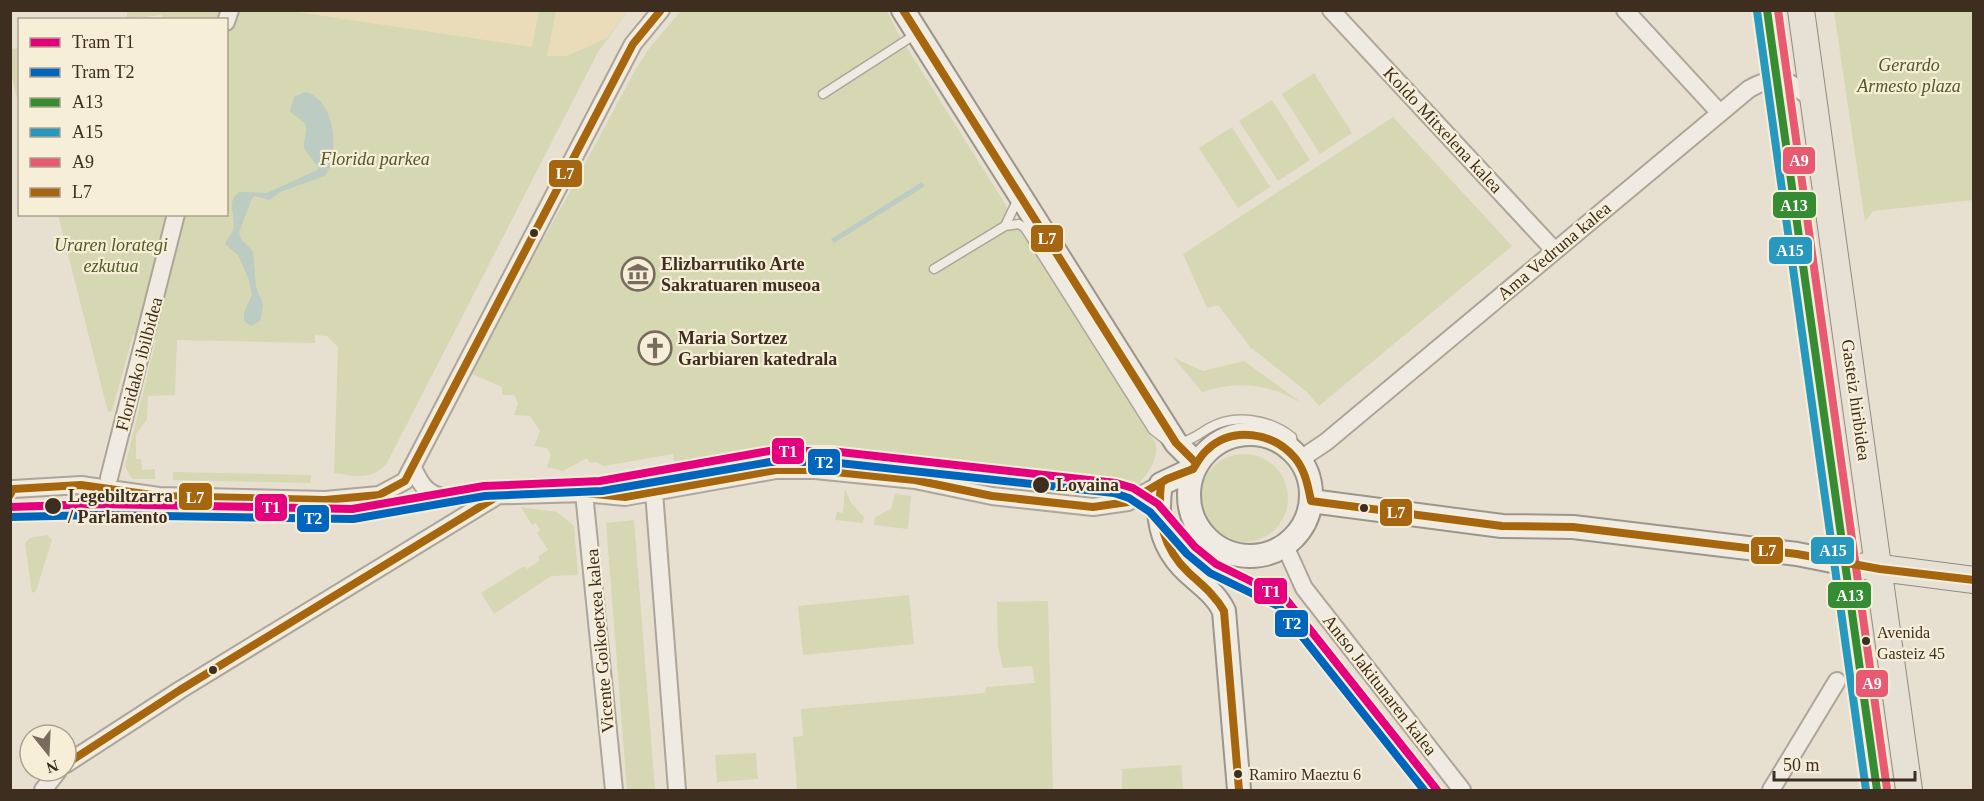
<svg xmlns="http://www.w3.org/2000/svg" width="1984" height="801" font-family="'Times New Roman',serif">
<rect width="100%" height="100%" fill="#e7e0d1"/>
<path fill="#d6d7b3" d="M 127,11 L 628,11 L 598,52 L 387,463 C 372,481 354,476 334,473 L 338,347 L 327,336 L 315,335 L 315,343 L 177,340 L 175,395 L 148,396 L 147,419 L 136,434 L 136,459 L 141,459 L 142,470 L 155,469 L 155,479 L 132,479 L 125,466 L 156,340 L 133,335 L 112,411 L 108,412 L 58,215 L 226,214 L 226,20 L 163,19 L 162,15 L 127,19 Z
M 681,11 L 887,11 L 899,35 L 1156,444 C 1159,467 1136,489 1118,500 L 1088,492 L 824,465 L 679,481 L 673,454 L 603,466 L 597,462 L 590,463 L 587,458 L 563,471 L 547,467 L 551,455 L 547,448 L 534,446 L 540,431 L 530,416 L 514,415 L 518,403 L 514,395 L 502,395 L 502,387 L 468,372 L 571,190 L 634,72 L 650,47 Z
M 1834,11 L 1973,11 L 1973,200 L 1873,211 L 1865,222 Z
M 19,48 L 20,48 L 19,106 L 11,73 L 11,49 Z
M 1314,73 L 1352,133 L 1320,154 L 1282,94 Z
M 1272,100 L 1310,160 L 1278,181 L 1239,121 Z
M 1393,117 L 1512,246 L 1319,406 L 1307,392 L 1250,347 L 1218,305 L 1207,308 L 1183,254 Z
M 1232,127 L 1270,187 L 1238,208 L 1199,148 Z
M 1174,358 L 1203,371 L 1244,361 L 1302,403 C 1269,384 1239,380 1202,392 Z
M1200 498a44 44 0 1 1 88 0a44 44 0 1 1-88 0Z
M 173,472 L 311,475 L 310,483 L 173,480 Z
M 845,489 L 851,503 L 864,517 L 863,523 L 835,520 L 837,512 L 843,513 Z
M 895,494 L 911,496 L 908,529 L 874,525 L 875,517 L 891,509 Z
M 521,507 L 557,512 L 574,526 L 578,575 L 551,576 L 494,614 L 481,593 L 524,566 L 527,569 L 539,561 L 539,556 L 548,550 L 537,533 L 540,530 L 536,523 L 532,525 Z
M 634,520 L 655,790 L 627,790 L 606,523 Z
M 47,535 L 52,540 L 36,591 L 32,593 L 25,543 L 30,538 Z
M 909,595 L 914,644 L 803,655 L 798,606 Z
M 1048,601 L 1053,790 L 797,790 L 793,737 L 803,736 L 801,709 L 985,693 L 986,687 L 1035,683 L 1032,666 L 1003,668 L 998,646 L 997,602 Z
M 1294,601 L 1349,671 L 1336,680 L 1300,635 L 1278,614 Z
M 1370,700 L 1442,790 L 1422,790 L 1358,709 Z
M 756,753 L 758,779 L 717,782 L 715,755 Z
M 1181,765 L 1183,790 L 1122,790 L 1122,769 Z"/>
<path fill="#eadcb9" d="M 290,11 L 539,10 L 539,11 L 532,47 Z
M 572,11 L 572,10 L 628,11 L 607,38 L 567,56 L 547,56 L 556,11 L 568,11 L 568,13 Z"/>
<path fill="#bcccc2" d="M 305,92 C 336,99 340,155 325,176 L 280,192 L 270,200 L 255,196 L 252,198 L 239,232 L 241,239 L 253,251 L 256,287 L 263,304 L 261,320 L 251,326 L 244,321 L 244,312 L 252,295 L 249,280 L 238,255 L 225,244 C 227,239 231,235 233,230 C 237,215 225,203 239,192 L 267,193 L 319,169 L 304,148 C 303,141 307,135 306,128 C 306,120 294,117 290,111 L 294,97 Z
M 922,182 L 925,186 L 834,243 L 831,239 Z"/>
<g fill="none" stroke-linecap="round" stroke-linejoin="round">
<g stroke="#ada599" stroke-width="11">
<path id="lane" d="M 823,94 L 916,34
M 1005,226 L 1019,224 L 1025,228 L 1153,430 L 1167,441
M 934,269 L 1005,226 L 1017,201
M 1180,442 C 1191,441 1199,434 1209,428 C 1235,413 1269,419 1292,437 L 1295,456"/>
</g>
<g stroke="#ada599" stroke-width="20">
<path id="street" d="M 1331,10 L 1555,251
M 1625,10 L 1719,112
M 226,22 L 230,10
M 1299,460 L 1326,442 L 1749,89 C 1780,71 1788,80 1814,101
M 413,468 C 420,483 426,494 443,497 L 584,493 L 625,497 L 776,470 L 815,470 L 915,480 L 992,496 L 1093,507 L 1128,502 L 1161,484
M 109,478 L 176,214
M 13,489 L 81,485 L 159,496 L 325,500 L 379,495 L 405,481 L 633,44 L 661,10
M 654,492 L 677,790
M 584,493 L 614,790
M 1285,546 L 1304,588 L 1462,790
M 66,764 L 180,690 L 497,496
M 43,790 L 58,771
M 1771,790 L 1837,681"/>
</g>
<g stroke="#9c958a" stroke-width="26">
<path id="secondary" d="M 903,10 L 1176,443 L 1196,463
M1189 495a61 61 0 1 1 122 0a61 61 0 1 1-122 0Z
M 1193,469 L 1161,484 C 1155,519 1162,549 1189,573 C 1202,585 1216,594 1224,611 L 1239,790
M 1311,501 L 1502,526 L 1573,527 L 1797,554 L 1847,564"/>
</g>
<g stroke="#928b80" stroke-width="28">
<path id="primary" d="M 1767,10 L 1877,790
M 1801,10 L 1909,790
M 1865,566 L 1974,580"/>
</g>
<use href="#lane" stroke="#efebe3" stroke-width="8"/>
<use href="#street" stroke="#efebe3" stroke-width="16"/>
<use href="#secondary" stroke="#efebe3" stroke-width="22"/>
<use href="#primary" stroke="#e6e1d4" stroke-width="26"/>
<g stroke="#f7eed8" stroke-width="12">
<path id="bus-1" d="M 1767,10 L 1877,790"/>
</g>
<g stroke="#f7eed8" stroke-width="12">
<path id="bus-2" d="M 1757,11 L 1866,790"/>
</g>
<g stroke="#f7eed8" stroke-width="12">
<path id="bus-3" d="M 1778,10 L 1887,789"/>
</g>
<g stroke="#f7eed8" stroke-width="12">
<path id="bus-4" d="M 903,10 L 1176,443 L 1196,463
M 1193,469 C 1197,463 1201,455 1207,450 C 1232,426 1273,432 1295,458 C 1305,470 1308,486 1311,501 L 1502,526 L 1573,527 L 1797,554 L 1880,569 L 1974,580
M 1161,484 C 1157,519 1163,549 1189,573 C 1202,585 1215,595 1224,611 L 1239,790
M 10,495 L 13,489 L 81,485 L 159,496 L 325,500 L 379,495 L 405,481 L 633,44 L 661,10
M 66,764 L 180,690 L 501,494 L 584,493 L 625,497 L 776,470 L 815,470 L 915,480 L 992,496 L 1093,507 L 1128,502 L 1167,479 L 1193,469"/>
</g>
<use href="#bus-1" stroke="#368c32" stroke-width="8"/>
<use href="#bus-2" stroke="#2799be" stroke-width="8"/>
<use href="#bus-3" stroke="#e85a71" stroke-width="8"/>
<use href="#bus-4" stroke="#a66610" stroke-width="8"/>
<g stroke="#f7eed8" stroke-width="12">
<path id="tram-1" d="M 10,507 L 98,504 L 352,509 L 484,486 L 600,481 L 769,451 L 831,451 L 1116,483 L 1133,488 L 1158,504 L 1195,547 L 1216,564 L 1285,598 L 1437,790"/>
</g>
<g stroke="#f7eed8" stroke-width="12">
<path id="tram-2" d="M 10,517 L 98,515 L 353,519 L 485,496 L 602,491 L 770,462 L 830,462 L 1114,493 L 1129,498 L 1150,512 L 1187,554 L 1210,573 L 1278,606 L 1424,790"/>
</g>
<use href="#tram-1" stroke="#e5007d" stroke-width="8"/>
<use href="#tram-2" stroke="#0065bd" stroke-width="8"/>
</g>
<defs>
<g id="museum-ring" transform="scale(1.725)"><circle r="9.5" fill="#f7eed8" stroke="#786c5e" stroke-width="1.5"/><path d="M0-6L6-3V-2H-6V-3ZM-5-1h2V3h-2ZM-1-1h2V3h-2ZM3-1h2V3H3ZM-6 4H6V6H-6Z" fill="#786c5e"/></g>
<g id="church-ring" transform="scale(1.725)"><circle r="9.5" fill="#f7eed8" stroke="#786c5e" stroke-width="1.5"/><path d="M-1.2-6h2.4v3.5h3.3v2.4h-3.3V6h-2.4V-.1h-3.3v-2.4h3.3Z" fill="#786c5e"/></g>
</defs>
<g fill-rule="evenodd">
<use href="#museum-ring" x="638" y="274"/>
<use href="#church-ring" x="655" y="348"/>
</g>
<g fill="#3d2e20" stroke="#f7eed8" stroke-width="2">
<circle cx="534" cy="233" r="5"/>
<circle cx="1041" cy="485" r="9"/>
<circle cx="53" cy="506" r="9"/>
<circle cx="1364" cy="508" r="5"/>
<circle cx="1866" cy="641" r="5"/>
<circle cx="213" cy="670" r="5"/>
<circle cx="1238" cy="774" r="5"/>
</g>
<g text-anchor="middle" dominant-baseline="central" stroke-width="4.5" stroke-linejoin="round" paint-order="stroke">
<g font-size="16" fill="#3d2e20" stroke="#f7eed8" text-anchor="start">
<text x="1877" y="632">Avenida<tspan x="1877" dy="21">Gasteiz 45</tspan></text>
<text x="1249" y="774">Ramiro Maeztu 6</text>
</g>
<g font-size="18" font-style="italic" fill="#4d5a26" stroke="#f7eed8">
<text x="1909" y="65">Gerardo<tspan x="1909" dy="21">Armesto plaza</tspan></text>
<text x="375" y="159">Florida parkea</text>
<text x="111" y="245">Uraren lorategi<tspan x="111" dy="21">ezkutua</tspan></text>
</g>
<g font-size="18" fill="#3d2e20" stroke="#f7eed8">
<text transform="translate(1443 130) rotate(47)">Koldo Mitxelena kalea</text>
<text transform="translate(1554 251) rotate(-40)">Ama Vedruna kalea</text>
<text transform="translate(139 364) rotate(-75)">Floridako ibilbidea</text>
<text transform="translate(1856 400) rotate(82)">Gasteiz hiribidea</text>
<text transform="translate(600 641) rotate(-95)">Vicente Goikoetxea kalea</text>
<text transform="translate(1380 685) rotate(52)">Antso Jakitunaren kalea</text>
</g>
<g font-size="18" font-weight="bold" fill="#3d2e20" stroke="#f7eed8" text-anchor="start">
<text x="661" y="264">Elizbarrutiko Arte<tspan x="661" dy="21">Sakratuaren museoa</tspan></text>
<text x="678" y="338">Maria Sortzez<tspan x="678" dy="21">Garbiaren katedrala</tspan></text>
</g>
<g font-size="18" font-weight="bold" fill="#3d2e20" stroke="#f7eed8" text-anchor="start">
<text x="1056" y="485">Lovaina</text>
<text x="68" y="496">Legebiltzarra<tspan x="68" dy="21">/ Parlamento</tspan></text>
</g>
</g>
<g stroke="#f7eed8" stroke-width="2">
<rect x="1782" y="146" width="34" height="29" rx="6" fill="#e85a71"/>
<rect x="548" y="159" width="35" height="29" rx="6" fill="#a66610"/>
<rect x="1772" y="191" width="45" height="28" rx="6" fill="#368c32"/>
<rect x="1030" y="224" width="34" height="29" rx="6" fill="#a66610"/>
<rect x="1768" y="236" width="45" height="29" rx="6" fill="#2799be"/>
<rect x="771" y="437" width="34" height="28" rx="6" fill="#e5007d"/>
<rect x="807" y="448" width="34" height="28" rx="6" fill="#0065bd"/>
<rect x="178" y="482" width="35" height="29" rx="6" fill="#a66610"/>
<rect x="254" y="493" width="34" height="29" rx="6" fill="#e5007d"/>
<rect x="1379" y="498" width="34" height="29" rx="6" fill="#a66610"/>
<rect x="296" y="504" width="34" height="29" rx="6" fill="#0065bd"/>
<rect x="1750" y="536" width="34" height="29" rx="6" fill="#a66610"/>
<rect x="1810" y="536" width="45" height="29" rx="6" fill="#2799be"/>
<rect x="1253" y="577" width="35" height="28" rx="6" fill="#e5007d"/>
<rect x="1827" y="581" width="45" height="28" rx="6" fill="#368c32"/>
<rect x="1274" y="609" width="35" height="29" rx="6" fill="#0065bd"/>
<rect x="1855" y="669" width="34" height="29" rx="6" fill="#e85a71"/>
</g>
<g font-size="16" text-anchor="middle" font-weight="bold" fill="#fff">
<text x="1799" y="166">A9</text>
<text x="565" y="179">L7</text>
<text x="1794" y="211">A13</text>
<text x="1047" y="244">L7</text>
<text x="1790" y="256">A15</text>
<text x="788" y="457">T1</text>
<text x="824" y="468">T2</text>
<text x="195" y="503">L7</text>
<text x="271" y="513">T1</text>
<text x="1396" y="518">L7</text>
<text x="313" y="524">T2</text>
<text x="1767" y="556">L7</text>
<text x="1833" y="556">A15</text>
<text x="1271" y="597">T1</text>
<text x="1850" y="601">A13</text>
<text x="1292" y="629">T2</text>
<text x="1872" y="689">A9</text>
</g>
<rect width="1984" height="801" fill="none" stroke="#3d2e20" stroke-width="24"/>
<rect x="18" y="18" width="210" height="198" fill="#f7eed8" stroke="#ada18e" stroke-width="1.5"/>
<rect x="30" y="38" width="30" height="9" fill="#e5007d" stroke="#ada18e" stroke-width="1.5"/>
<text x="72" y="48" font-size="18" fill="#3d2e20">Tram T1</text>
<rect x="30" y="68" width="30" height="9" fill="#0065bd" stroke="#ada18e" stroke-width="1.5"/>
<text x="72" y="78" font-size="18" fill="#3d2e20">Tram T2</text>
<rect x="30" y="98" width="30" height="9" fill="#368c32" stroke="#ada18e" stroke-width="1.5"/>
<text x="72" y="108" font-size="18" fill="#3d2e20">A13</text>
<rect x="30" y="128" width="30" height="9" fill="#2799be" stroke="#ada18e" stroke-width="1.5"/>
<text x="72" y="138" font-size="18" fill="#3d2e20">A15</text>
<rect x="30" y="158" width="30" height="9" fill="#e85a71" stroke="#ada18e" stroke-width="1.5"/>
<text x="72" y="168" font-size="18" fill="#3d2e20">A9</text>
<rect x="30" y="188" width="30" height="9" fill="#a66610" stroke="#ada18e" stroke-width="1.5"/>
<text x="72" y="198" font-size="18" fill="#3d2e20">L7</text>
<g transform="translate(48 753) rotate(162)"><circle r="28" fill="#f7eed8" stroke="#ada18e" stroke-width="1.5"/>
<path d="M0-4.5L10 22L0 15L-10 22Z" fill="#786c5e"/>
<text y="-9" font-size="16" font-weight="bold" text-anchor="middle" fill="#3d2e20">N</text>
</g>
<path d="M1774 771v9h141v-9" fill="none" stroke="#3d2e20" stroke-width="3"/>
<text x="1783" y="771" font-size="18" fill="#3d2e20" stroke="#f7eed8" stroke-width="4.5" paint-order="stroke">50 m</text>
</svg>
